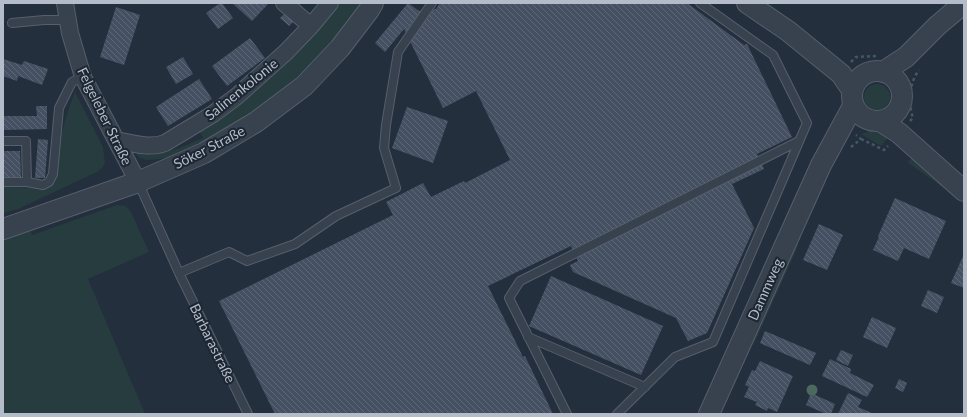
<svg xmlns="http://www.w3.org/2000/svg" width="967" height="417" font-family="Lato,sans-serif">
<defs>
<pattern id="building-back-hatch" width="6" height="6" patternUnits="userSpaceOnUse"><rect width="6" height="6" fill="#455162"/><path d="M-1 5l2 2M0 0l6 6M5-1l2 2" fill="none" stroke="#5d6877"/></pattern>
</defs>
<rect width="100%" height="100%" fill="#242f3e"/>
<path fill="#263c3f" d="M 339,3 L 361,3 L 345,26 L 325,50 L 303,74 L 275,99 L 234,128 L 170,158 L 147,160 L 140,158 L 135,153 L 139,150 L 163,153 L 177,149 L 203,138 L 198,129 L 316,30 Z
M864 97a13 13 0 1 1 26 0a13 13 0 1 1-26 0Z
M 75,92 L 103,147 L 105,163 L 102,168 L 97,172 L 18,209 L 3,213 L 3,187 L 46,188 L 58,157 L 61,135 L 68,111 Z
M 874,130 L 881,130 L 891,134 L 881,146 L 861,134 Z
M 915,156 L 949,189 L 948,191 L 907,162 Z
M 117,205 L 126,206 L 131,212 L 149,252 L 88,279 L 145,414 L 3,414 L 3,238 L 30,229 L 32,235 Z
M 803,227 L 796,251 L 753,346 L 750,340 Z"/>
<path fill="url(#building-back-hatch)" d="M 220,3 L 222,3 L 233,18 L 218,29 L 206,13 Z
M 232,3 L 269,3 L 252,21 Z
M 408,3 L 419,11 L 436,9 L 440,3 L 687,3 L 744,45 L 747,44 L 792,137 L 757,154 L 764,169 L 732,184 L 754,228 L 707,333 L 688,341 L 676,318 L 573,272 L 570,265 L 578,261 L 571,246 L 488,286 L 523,357 L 525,356 L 553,414 L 275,414 L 219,301 L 393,215 L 386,202 L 423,183 L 431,197 L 464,181 L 465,183 L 510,160 L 476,91 L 443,108 L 404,29 L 385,52 L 375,43 Z
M 116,7 L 140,15 L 124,65 L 100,57 Z
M 285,13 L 294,21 L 289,26 L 280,18 Z
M 250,38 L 265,58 L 227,86 L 212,66 Z
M 183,57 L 193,74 L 176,84 L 166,67 Z
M 3,59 L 22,65 L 24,61 L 48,69 L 42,85 L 18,76 L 17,81 L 3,76 Z
M 199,79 L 212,99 L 168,126 L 156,107 Z
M 36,106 L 47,106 L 47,129 L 3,130 L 3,116 L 37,116 Z
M 407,107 L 448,121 L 433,163 L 392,148 Z
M 38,139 L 48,140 L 45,178 L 35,178 Z
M 3,151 L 20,151 L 21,177 L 3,177 Z
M 895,198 L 946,221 L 929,259 L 904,248 L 898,261 L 873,250 L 879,237 L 878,236 Z
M 819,224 L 843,235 L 827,270 L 803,260 Z
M 964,254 L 964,288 L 951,283 Z
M 551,276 L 663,326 L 641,375 L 529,326 Z
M 928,290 L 944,297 L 937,313 L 921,306 Z
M 872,317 L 896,328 L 887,348 L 863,337 Z
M 765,331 L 816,353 L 810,365 L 760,343 Z
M 841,350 L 853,355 L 848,366 L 836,360 Z
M 830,359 L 851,369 L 850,373 L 874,385 L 867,397 L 822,376 Z
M 760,361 L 793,376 L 777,412 L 768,408 L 767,411 L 755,405 L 757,402 L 744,397 L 749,387 L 745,385 L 752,370 L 755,371 Z
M 899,379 L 907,383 L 903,392 L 895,388 Z
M 811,393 L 835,404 L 831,414 L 826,414 L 806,405 Z
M 848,393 L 862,400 L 858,407 L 874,414 L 838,414 Z"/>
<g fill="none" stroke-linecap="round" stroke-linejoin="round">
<g stroke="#565f6c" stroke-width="10">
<path id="service" d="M 12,23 L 44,20 L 67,20
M 3,141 L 26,141 L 27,182
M 3,182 L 27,182 L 43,185 L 49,182 L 53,174 L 59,108 L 72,82 L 83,77
M 138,182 L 179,273 L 248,414
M 179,273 L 229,252 L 247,261 L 295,244 L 336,216 L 396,188 L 384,148 L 386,125 L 398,52 L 432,3
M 528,337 L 645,387
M 567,414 L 509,298 L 520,281 L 799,141
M 617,414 L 675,357 L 713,342 L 807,123 L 773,55 L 700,3"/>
</g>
<g stroke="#565f6c" stroke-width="18">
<path id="minor" d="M 65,3 L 70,33 L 83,77 L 138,182
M 284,3 L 311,26
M 116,140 C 131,143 150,149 165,143 L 213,114 L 237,96 L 286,52 L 311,26 L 330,3"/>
</g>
<g stroke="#565f6c" stroke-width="22">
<path id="tertiary" d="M 747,3 L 788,31 L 841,74 L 852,90
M852 96a25 25 0 1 1 50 0a25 25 0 1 1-50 0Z
M 883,72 L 906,57 L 937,26 L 964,3
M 880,121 L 899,133 L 964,191
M 3,229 L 138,182 L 204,153 L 256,122 L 304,86 L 340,48 L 369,10 L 373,3
M 709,414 L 821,165 L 853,106"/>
</g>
<path stroke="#44595c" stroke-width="2.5" stroke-dasharray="3 3" stroke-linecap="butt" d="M 851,62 L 856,57 L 876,56
M 910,121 L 913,118 C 908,102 909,83 919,70
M 861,139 L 884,150 L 888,146
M 851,147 L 861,139 L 856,135"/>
<use href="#service" stroke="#38414e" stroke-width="8"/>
<use href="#minor" stroke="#38414e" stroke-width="16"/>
<use href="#tertiary" stroke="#38414e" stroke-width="20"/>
</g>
<circle fill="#4b6a5d" cx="812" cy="390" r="5.5"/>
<g text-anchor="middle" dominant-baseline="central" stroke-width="4" stroke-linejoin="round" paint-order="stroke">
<g font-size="14" fill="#b4bcc9" stroke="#1d2633">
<text transform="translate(241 89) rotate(-39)">Salinenkolonie</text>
<text transform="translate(105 116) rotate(64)">Felgeleber Straße</text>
<text transform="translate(209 147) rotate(-27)">Söker Straße</text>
<text transform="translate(765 289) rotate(-66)">Dammweg</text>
<text transform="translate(213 343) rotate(64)">Barbarastraße</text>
</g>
</g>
<rect width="967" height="417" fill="none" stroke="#b4bcc9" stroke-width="8"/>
</svg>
